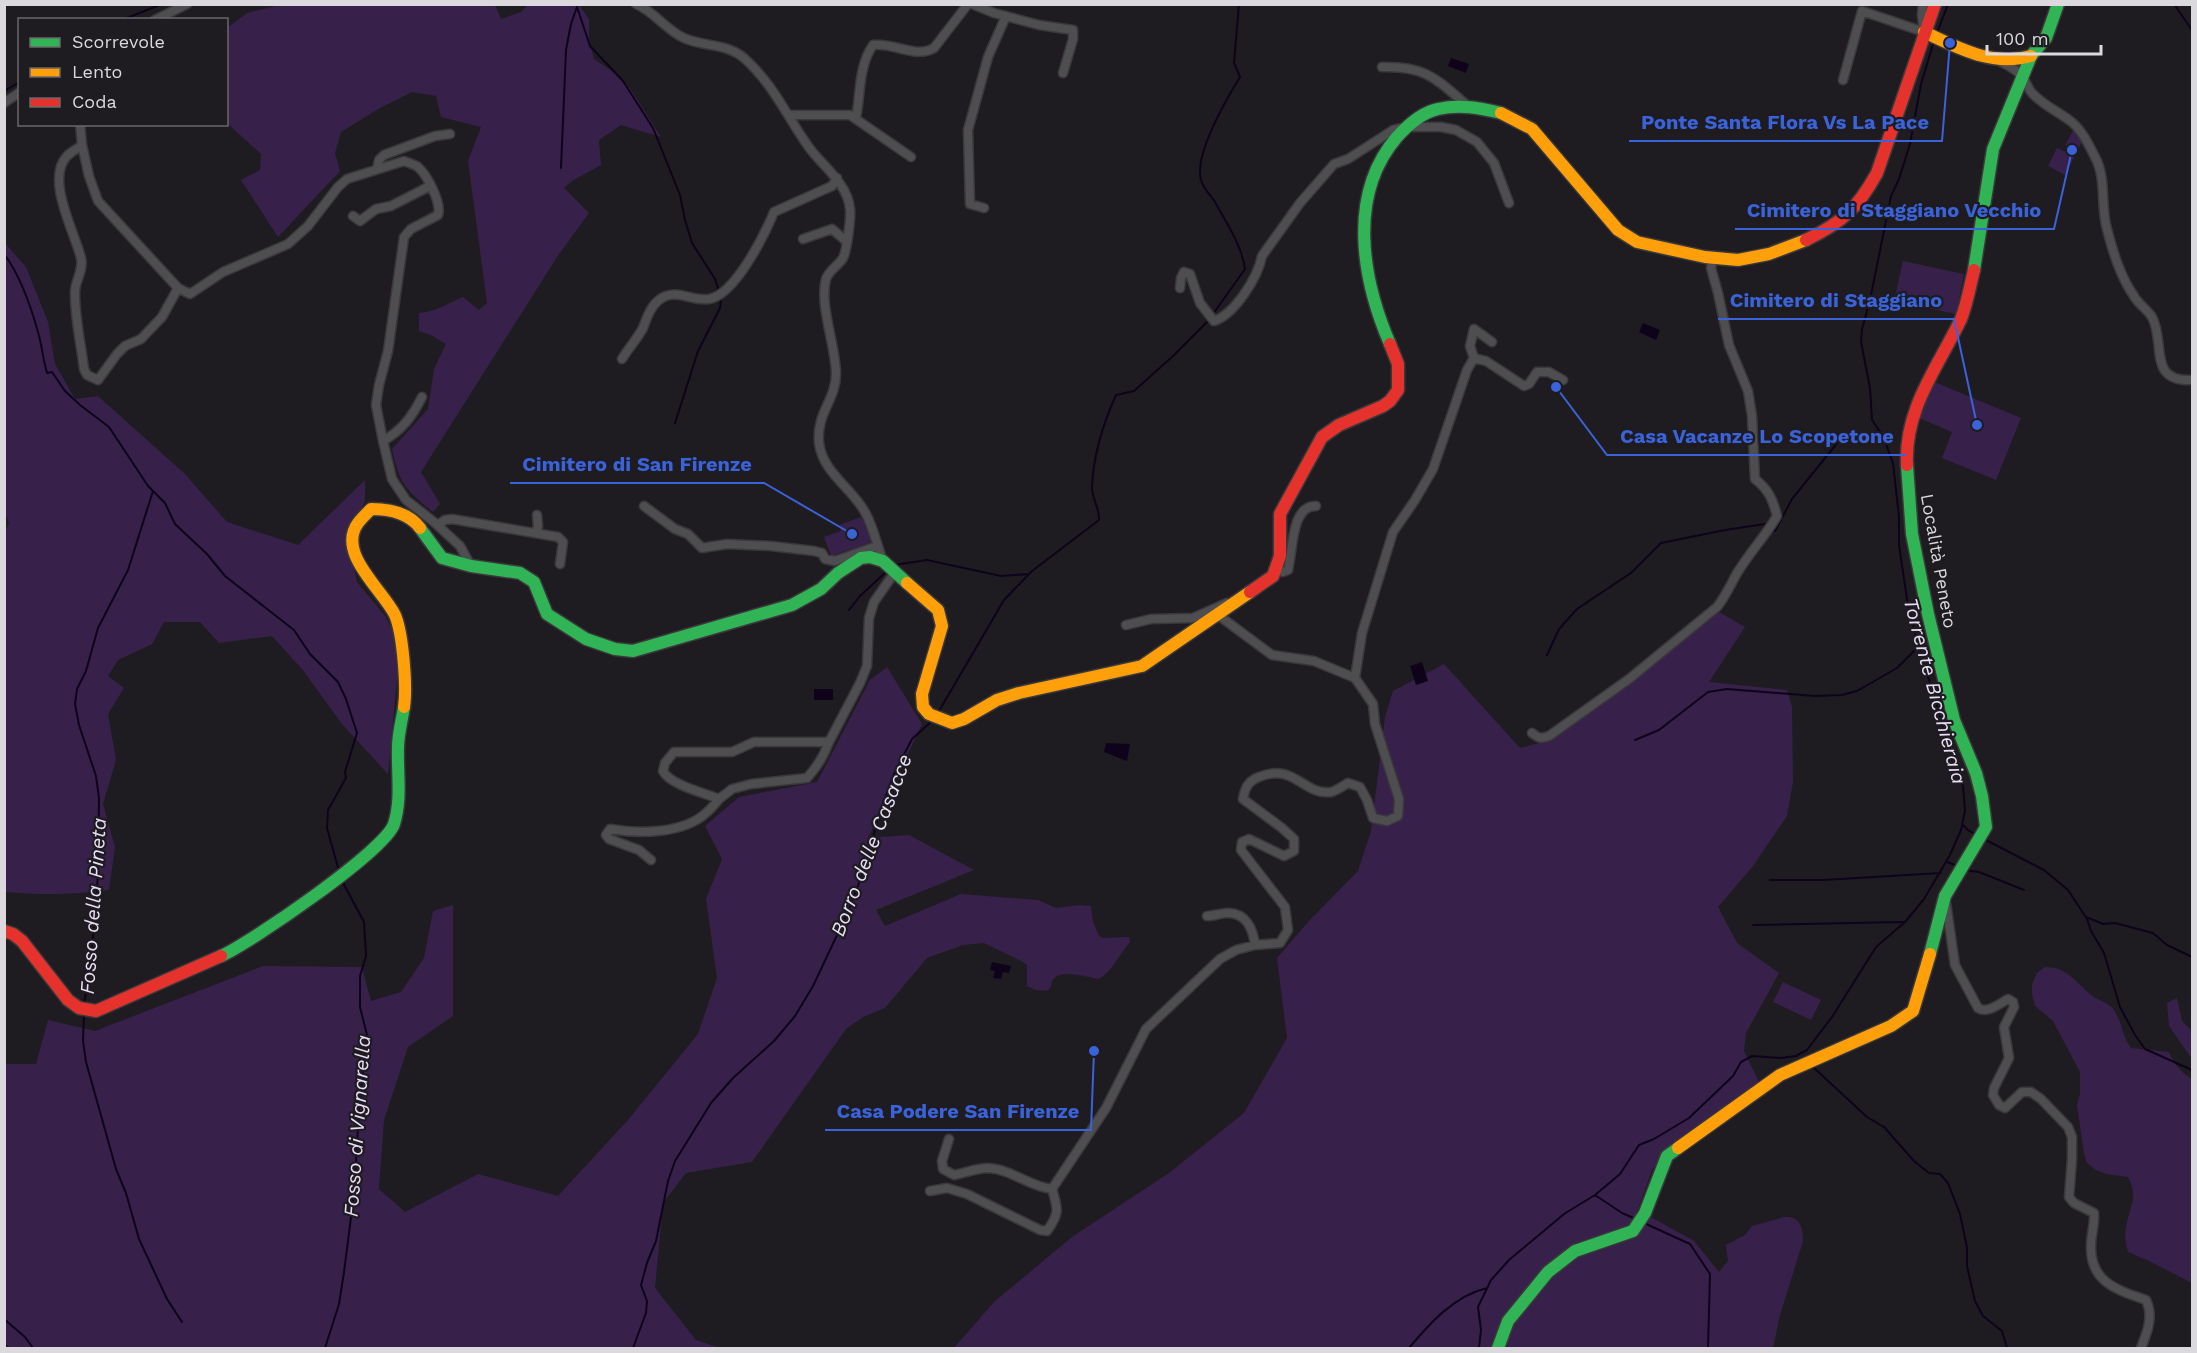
<svg xmlns="http://www.w3.org/2000/svg" width="2197" height="1353" font-family="'Work Sans',sans-serif">
<rect width="100%" height="100%" fill="#1e1c20"/>
<path fill="#37214a" d="M 280,5 L 495,5 L 501,19 L 521,12 L 528,5 L 579,5 L 589,19 L 589,40 L 594,59 L 619,76 L 631,90 L 661,137 L 621,125 L 599,140 L 601,165 L 572,181 L 564,188 L 589,213 L 557,257 L 421,472 L 440,504 L 433,512 C 405,489 400,485 392,449 L 428,409 L 434,369 L 446,344 L 431,335 L 419,331 L 419,313 C 438,311 446,304 463,297 L 479,310 L 487,303 L 468,161 L 481,127 L 441,117 L 436,96 L 412,92 L 380,108 L 341,132 L 335,153 L 340,171 L 278,237 L 241,180 L 260,170 L 261,154 L 227,123 L 226,29 L 247,13 Z
M 2074,129 L 2083,140 L 2065,175 L 2048,166 L 2057,148 L 2066,152 L 2069,148 L 2065,145 Z
M 4,242 L 26,267 L 48,322 L 55,364 L 75,399 L 98,396 L 185,474 L 227,522 L 298,545 L 365,480 L 365,500 L 348,542 L 357,582 L 386,617 L 400,647 L 388,774 L 342,724 L 302,669 L 272,636 L 219,643 L 200,622 L 164,622 L 152,644 L 118,660 L 108,676 L 124,688 L 108,714 L 116,760 L 103,804 L 115,847 L 109,890 C 76,895 38,895 5,892 L 4,534 L 9,523 L 4,511 Z
M 1903,261 L 1964,274 L 1956,314 L 1894,301 Z
M 1932,381 L 2021,418 L 1996,480 L 1942,458 L 1952,432 L 1919,418 Z
M 861,517 L 863,521 L 866,520 L 874,541 L 831,556 L 824,537 L 841,531 L 839,525 Z
M 1719,612 L 1745,627 L 1709,682 L 1787,690 L 1792,707 L 1793,782 L 1787,816 L 1753,866 L 1718,907 L 1737,943 L 1779,973 L 1746,1033 L 1744,1051 L 1759,1082 L 1674,1142 L 1652,1170 L 1635,1217 L 1649,1216 L 1694,1241 L 1719,1272 L 1728,1261 L 1726,1245 L 1745,1235 L 1752,1226 L 1784,1217 C 1800,1216 1803,1227 1803,1241 L 1780,1315 L 1773,1348 L 954,1348 L 994,1302 L 1072,1237 L 1169,1173 L 1244,1113 L 1287,1038 L 1277,958 L 1308,922 L 1358,871 L 1371,831 L 1385,717 L 1393,691 L 1444,664 L 1520,748 L 1546,741 L 1643,673 Z
M 887,667 L 922,724 L 868,838 L 909,835 L 974,870 L 876,910 L 885,926 L 961,894 L 1038,900 L 1056,908 L 1080,905 L 1091,906 L 1093,922 L 1099,936 L 1104,938 L 1129,937 L 1130,942 C 1119,954 1113,971 1099,979 C 1086,977 1051,965 1051,987 L 1047,991 L 1036,990 L 1027,986 L 1027,965 L 1023,962 L 984,943 L 963,945 L 927,958 L 885,1008 L 863,1017 L 846,1029 L 752,1162 L 686,1173 L 663,1203 L 655,1288 L 696,1340 L 720,1348 L 11,1348 L 4,1343 L 4,1064 L 36,1064 L 48,1020 L 95,1031 L 263,966 L 362,967 L 371,1001 L 401,992 L 424,958 L 433,911 L 453,905 L 453,1016 L 408,1047 L 384,1120 L 379,1189 L 405,1212 L 478,1174 L 558,1196 L 628,1120 L 698,1034 L 717,978 L 706,899 L 722,859 L 705,826 L 739,797 L 817,782 L 870,680 Z
M 2045,967 C 2067,967 2076,982 2091,995 C 2098,1001 2109,1002 2114,1010 C 2122,1022 2122,1036 2131,1048 L 2169,1052 C 2174,1064 2180,1071 2190,1078 L 2192,1077 L 2192,1283 L 2149,1261 L 2128,1252 C 2126,1244 2124,1236 2126,1228 C 2129,1207 2139,1197 2128,1177 L 2107,1174 L 2096,1170 L 2087,1163 L 2084,1153 L 2077,1105 L 2080,1094 L 2080,1072 L 2053,1021 L 2035,1006 L 2032,994 L 2032,984 L 2037,973 Z
M 1783,982 L 1821,1000 L 1811,1020 L 1773,1002 Z
M 2177,998 L 2182,1021 L 2192,1031 L 2192,1059 L 2169,1026 L 2167,1003 Z"/>
<path fill="#0f031c" d="M 1451,58 L 1469,64 L 1466,73 L 1448,66 Z
M 1643,323 L 1660,330 L 1656,340 L 1639,332 Z
M 1422,662 L 1428,681 L 1416,685 L 1410,666 Z
M 814,689 L 833,689 L 833,700 L 814,700 Z
M 1106,743 L 1130,744 L 1127,761 L 1104,752 Z
M 992,962 L 1011,966 L 1009,973 L 1003,972 L 1001,979 L 993,978 L 995,971 L 990,970 Z"/>
<g fill="none" stroke-linecap="round" stroke-linejoin="round">
<path stroke="#0f031c" stroke-width="2" d="M 2174,4 L 2192,30
M 577,7 L 590,46 L 623,81 L 653,128 L 680,195 L 685,220 L 692,243 L 715,279 L 719,292
M 122,20 L 162,4
M 1937,33 L 1948,4
M 4,91 L 20,82
M 561,168 L 566,50 L 571,24 L 578,4
M 4,254 C 20,275 31,307 38,332 C 42,346 43,359 47,373 L 52,372 L 65,391 L 80,405 L 109,427 L 148,486 L 165,503 L 175,524 L 207,554 L 225,576 L 294,630 L 310,654 L 338,682 L 346,699 L 357,733 L 345,772 L 346,778 L 328,810 L 327,828 L 339,871
M 1213,314 L 1245,269 C 1242,246 1226,222 1215,202 C 1211,196 1205,190 1202,183 C 1191,159 1227,98 1240,77 L 1234,63 L 1239,4
M 675,423 L 698,351 L 720,308 L 721,298
M 894,565 L 927,560 L 1001,576 L 1029,574
M 849,610 L 860,596 L 887,571
M 1547,655 L 1559,629 L 1577,609 L 1631,573 L 1661,543 L 1725,530 L 1765,524 L 1775,531 L 1792,499 L 1838,442 L 1845,438 L 1879,431
M 939,711 L 1004,600 L 1032,571 L 1099,520 C 1100,509 1092,499 1092,488 C 1093,456 1103,424 1116,395 L 1134,391 L 1173,356 L 1210,319
M 1635,740 L 1659,730 L 1708,692 L 1727,689 L 1815,696 L 1842,695 L 1857,691 L 1897,668 L 1919,646
M 1962,824 L 1968,830 L 1976,835
M 1984,839 L 2044,870 L 2068,890 L 2087,919 L 2091,931 L 2104,953 L 2120,1007 L 2135,1035 L 2145,1049 L 2192,1070
M 1947,862 L 1958,866
M 1966,870 L 1979,872 L 2024,890
M 1770,880 L 1823,880 L 1941,873
M 2086,917 L 2103,924 L 2115,923 L 2153,933 L 2167,945 L 2192,957
M 1753,925 L 1903,922
M 84,1006 L 93,938 L 98,875 L 99,798 L 96,776 L 79,725 L 75,704 L 77,689 L 86,671 L 98,628 L 128,570 L 153,491
M 84,1014 L 83,1041 L 86,1062 L 116,1169 L 126,1193 L 139,1239 L 167,1299 L 182,1322
M 1813,1067 L 1867,1117 L 1884,1127 L 1914,1161 L 1929,1173 L 1940,1174 L 1948,1183 L 1960,1214 L 1967,1248 L 1967,1266 L 1975,1301 L 1983,1316 L 2002,1331 L 2007,1348
M 1595,1195 L 1622,1213 L 1636,1219
M 1644,1223 L 1690,1244 L 1710,1274 L 1708,1348
M 4,1319 L 25,1337 L 33,1348
M 325,1348 L 339,1304 L 344,1272 L 354,1194 L 359,1110 L 367,1035 L 360,1007 L 360,976 L 366,956 L 364,922 L 341,879
M 633,1348 L 646,1313 L 647,1301 L 641,1285 L 647,1263 L 656,1241 L 668,1181 L 675,1161 L 711,1103 L 733,1078 L 774,1041 L 795,1016 L 813,986 L 847,914 L 869,857 L 877,820 L 894,774 L 912,739 L 932,721
M 1409,1348 C 1430,1323 1454,1296 1487,1288
M 1479,1348 L 1481,1330 L 1478,1307 L 1491,1280 L 1509,1260 L 1564,1214 L 1595,1195 L 1620,1174 L 1639,1145 L 1654,1139 L 1689,1118 L 1733,1076 L 1741,1062 L 1752,1056 L 1781,1058 L 1796,1056 L 1807,1050 L 1832,1017 L 1876,947 L 1905,922 L 1924,899 L 1950,855 L 1961,830 L 1965,811 L 1963,786 L 1951,752 L 1914,630 L 1907,599 L 1899,545 L 1899,517 L 1893,463 L 1883,436 L 1872,420 L 1870,388 L 1861,342 L 1862,329 L 1870,300 L 1891,196 L 1899,179 L 1910,144 L 1921,84 L 1934,41"/>
<g stroke="#3a383b" stroke-width="11">
<path id="street" d="M 636,4 C 655,12 666,30 684,38 C 704,47 726,43 744,58 C 774,85 786,115 808,146 C 820,164 848,183 850,209 C 851,217 847,251 843,258 C 838,266 829,270 826,279 C 819,305 836,347 836,374 C 836,400 816,413 819,443 C 823,474 854,489 866,514 C 874,529 877,546 883,561
M 972,4 L 994,13 L 1039,25 L 1073,30 L 1073,39 L 1063,73
M 155,20 L 187,4
M 2001,62 C 2009,66 2018,70 2023,78 C 2027,83 2028,89 2032,93 C 2043,105 2057,111 2069,120 C 2081,128 2089,145 2095,157 C 2107,179 2100,205 2107,229 C 2113,252 2120,276 2134,296 C 2138,304 2147,309 2152,317 C 2166,343 2147,382 2192,380
M 1382,67 C 1427,66 1436,79 1468,106
M 1843,80 L 1862,11 L 1924,32 L 1922,15 L 1923,4
M 4,103 L 20,92
M 790,115 L 850,115 L 911,157
M 856,118 C 861,93 858,67 873,45 C 893,42 915,59 934,48 L 968,4
M 80,124 L 82,145 L 89,176 L 98,201 L 178,288 L 190,294 L 223,272 L 288,244 L 308,226 L 338,187 L 347,179 L 404,161 C 408,163 414,164 418,167 C 427,175 442,203 438,215 L 411,229 L 404,237 L 388,351 L 379,385 L 376,405 L 383,441 L 392,479 L 406,500 L 434,522 L 460,546 L 471,566
M 82,145 C 77,149 71,152 67,156 C 45,179 75,233 81,258 C 84,271 74,282 75,294 C 75,319 81,344 84,369 L 87,375 L 98,380 L 117,354 L 125,346 L 141,339 L 162,317 L 178,288
M 377,169 L 379,160 L 384,155 L 435,136 L 450,134
M 984,208 L 970,204 L 968,130 L 988,57 L 1006,16
M 353,216 L 360,221 L 376,209 L 391,206 L 430,186
M 803,239 L 832,229 L 846,241
M 1180,288 L 1181,278 L 1184,272 L 1190,274 L 1200,303 L 1214,321 C 1235,314 1258,277 1262,256 L 1300,203 L 1334,164 L 1348,159 L 1393,130 L 1406,127 L 1441,127 L 1456,130 L 1477,142 L 1494,163 L 1509,203
M 1474,358 L 1470,346 L 1474,329 L 1492,342
M 622,359 C 628,349 637,339 643,328 C 647,318 650,307 659,300 C 676,287 691,302 709,299 C 735,295 765,234 774,212 L 832,186 L 837,178
M 383,441 C 402,430 412,417 422,397
M 644,506 L 675,529 L 688,534 L 702,548 L 727,544 L 771,546 L 814,551 L 822,553 L 825,559 L 835,561 L 877,546
M 438,525 L 445,520 L 452,519 L 558,537 L 563,542 L 560,564
M 536,533 L 538,526 L 537,515
M 1276,569 L 1283,572 L 1288,570 C 1293,551 1291,505 1316,506
M 1126,625 L 1151,619 L 1193,618 L 1227,603
M 1355,678 L 1362,633 L 1393,532 L 1415,500 L 1433,469 L 1467,370 L 1474,358 L 1486,361 L 1524,386 L 1529,384 L 1537,372 L 1549,372 L 1563,380
M 1532,733 C 1538,738 1541,739 1549,736 L 1629,679 L 1717,607 C 1725,597 1730,586 1736,575 C 1748,554 1765,537 1777,516 C 1773,500 1769,490 1755,479 L 1752,416 L 1748,391 L 1729,345 L 1718,293 L 1711,268 L 1713,258
M 829,742 C 824,756 817,767 807,778 L 751,784 L 732,789 L 719,799 C 705,793 670,785 663,771 L 665,763 L 674,752 L 732,752 L 754,742 L 829,742 L 860,683 L 867,666 L 869,618 L 874,602 L 895,572
M 651,860 L 639,850 L 609,839 L 606,835 L 610,829 C 639,834 683,834 706,813 C 711,809 715,804 719,799
M 1946,903 L 1955,965 L 1978,1008 C 1987,1014 1999,1004 2008,999 L 2013,1002 L 2014,1007 L 2004,1027 L 2009,1058 L 1994,1088 L 1993,1095 L 1999,1105 L 2005,1108 L 2022,1092 L 2031,1092 L 2041,1099 L 2068,1127 L 2072,1137 L 2072,1159 L 2069,1197 L 2074,1203 L 2094,1213 C 2095,1224 2091,1234 2091,1246 C 2090,1282 2117,1290 2146,1300 C 2154,1316 2147,1333 2141,1348
M 1207,916 C 1214,916 1221,913 1228,913 C 1246,913 1253,929 1255,945
M 949,1139 L 942,1161 L 943,1169 L 954,1175 C 965,1173 977,1168 988,1168 C 1011,1169 1030,1187 1052,1189
M 930,1191 L 947,1188 L 967,1194 L 1040,1230 L 1047,1231 C 1060,1213 1058,1209 1052,1189 L 1106,1108 L 1146,1029 L 1220,959 L 1236,950 L 1255,945 L 1280,943 L 1288,930 L 1285,907 L 1241,850 L 1242,842 L 1249,839 L 1284,856 L 1294,851 L 1294,839 L 1282,828 L 1243,799 C 1245,788 1248,781 1259,777 C 1294,762 1304,796 1331,792 C 1336,791 1343,786 1348,783 L 1360,787 L 1367,800 L 1373,818 L 1387,821 L 1398,816 L 1399,799 L 1375,724 L 1373,704 L 1355,678 L 1314,661 L 1272,655 L 1218,615"/>
</g>
<g stroke="#3a383b" stroke-width="15">
<path id="fast" d="M 1974,270 L 1993,149 L 2031,56 L 2046,38 L 2058,4
M 1390,344 C 1362,279 1347,195 1397,137 C 1407,126 1423,112 1438,109 C 1460,104 1480,108 1501,113
M 1907,465 L 1912,534 L 1928,614 L 1954,720 L 1976,773 L 1982,796 L 1986,827 L 1945,896 L 1930,954
M 420,528 L 442,558 L 471,566 L 520,573 L 534,582 L 547,614 L 586,639 L 615,649 L 633,651 L 792,605 L 821,589 L 838,573 L 861,558 L 870,557 L 883,561 L 907,583
M 221,956 C 250,943 385,851 394,824 C 402,799 397,773 398,747 C 398,734 402,720 404,707
M 1498,1348 L 1508,1321 L 1548,1272 L 1575,1251 L 1633,1231 L 1645,1213 L 1667,1156 L 1678,1148"/>
</g>
<g stroke="#3a383b" stroke-width="15">
<path id="slow" d="M 1924,32 C 1959,48 1992,67 2031,56
M 1501,113 L 1532,129 L 1618,230 L 1637,242 L 1705,257 L 1738,260 L 1769,254 L 1806,240
M 907,583 L 938,610 L 942,626 L 922,694 L 923,707 L 929,714 L 952,723 L 964,719 L 997,700 L 1019,693 L 1142,666 L 1250,592
M 404,707 C 407,687 403,634 395,615 C 383,590 336,553 358,523 C 362,518 367,513 371,509 C 389,509 409,513 420,528
M 1678,1148 L 1780,1075 L 1891,1026 L 1913,1011 L 1930,954"/>
</g>
<g stroke="#3a383b" stroke-width="15">
<path id="jam" d="M 1806,240 C 1843,222 1857,209 1877,173 L 1935,4
M 1907,465 C 1904,409 1938,367 1961,319 C 1967,304 1970,286 1974,270
M 1250,592 L 1273,576 L 1280,556 L 1280,514 L 1322,437 L 1339,425 L 1383,406 L 1390,401 L 1398,390 L 1398,364 L 1390,344
M 4,931 L 13,934 L 22,941 L 68,1000 L 79,1008 L 96,1011 L 221,956"/>
</g>
<use href="#street" stroke="#4e4d50" stroke-width="8"/>
<use href="#fast" stroke="#30b455" stroke-width="12"/>
<use href="#slow" stroke="#ff9f0a" stroke-width="12"/>
<use href="#jam" stroke="#e5322d" stroke-width="12"/>
</g>
<g text-anchor="middle" dominant-baseline="central" stroke-width="4.5" stroke-linejoin="round" paint-order="stroke">
<g font-size="18" fill="#dbd9dd" stroke="#1e1b21">
<text transform="translate(1939 561) rotate(80)">Località Peneto</text>
</g>
<g font-size="20" font-style="italic" fill="#e9dff5" stroke="#1e1b21">
<text transform="translate(1935 691) rotate(75)">Torrente Bicchieraia</text>
<text transform="translate(871 845) rotate(-69)">Borro delle Casacce</text>
<text transform="translate(93 906) rotate(-86)">Fosso della Pineta</text>
<text transform="translate(357 1126) rotate(-86)">Fosso di Vignarella</text>
</g>
</g>
<path fill="none" stroke="#3a63d9" stroke-width="2" d="M1950 43L1942 141H1629M2072 150L2054 229H1735M1977 425L1954 319H1718M1556 387L1607 455H1906M852 534L764 483H510M1094 1051L1091 1130H825"/>
<g fill="#3a63d9" stroke="#1e1b21" stroke-width="2">
<circle cx="1950" cy="43" r="6"/>
<circle cx="2072" cy="150" r="6"/>
<circle cx="1977" cy="425" r="6"/>
<circle cx="1556" cy="387" r="6"/>
<circle cx="852" cy="534" r="6"/>
<circle cx="1094" cy="1051" r="6"/>
</g>
<g font-size="20" text-anchor="middle" font-weight="bold" fill="#3a63d9" stroke="#1e1b21" stroke-width="4.5" stroke-linejoin="round" paint-order="stroke">
<text x="1785" y="129">Ponte Santa Flora Vs La Pace</text>
<text x="1894" y="217">Cimitero di Staggiano Vecchio</text>
<text x="1836" y="307">Cimitero di Staggiano</text>
<text x="1757" y="443">Casa Vacanze Lo Scopetone</text>
<text x="637" y="471">Cimitero di San Firenze</text>
<text x="958" y="1118">Casa Podere San Firenze</text>
</g>
<rect width="2197" height="1353" fill="none" stroke="#dbd9dd" stroke-width="12"/>
<rect x="18" y="18" width="210" height="108" fill="#1e1b21" stroke="#6a676c" stroke-width="1.5"/>
<rect x="30" y="38" width="30" height="9" fill="#30b455" stroke="#6a676c" stroke-width="1.5"/>
<text x="72" y="48" font-size="18" fill="#dbd9dd">Scorrevole</text>
<rect x="30" y="68" width="30" height="9" fill="#ff9f0a" stroke="#6a676c" stroke-width="1.5"/>
<text x="72" y="78" font-size="18" fill="#dbd9dd">Lento</text>
<rect x="30" y="98" width="30" height="9" fill="#e5322d" stroke="#6a676c" stroke-width="1.5"/>
<text x="72" y="108" font-size="18" fill="#dbd9dd">Coda</text>
<path d="M1987 45v9h114v-9" fill="none" stroke="#dbd9dd" stroke-width="3"/>
<text x="1996" y="45" font-size="18" fill="#dbd9dd" stroke="#1e1b21" stroke-width="4.5" paint-order="stroke">100 m</text>
</svg>
